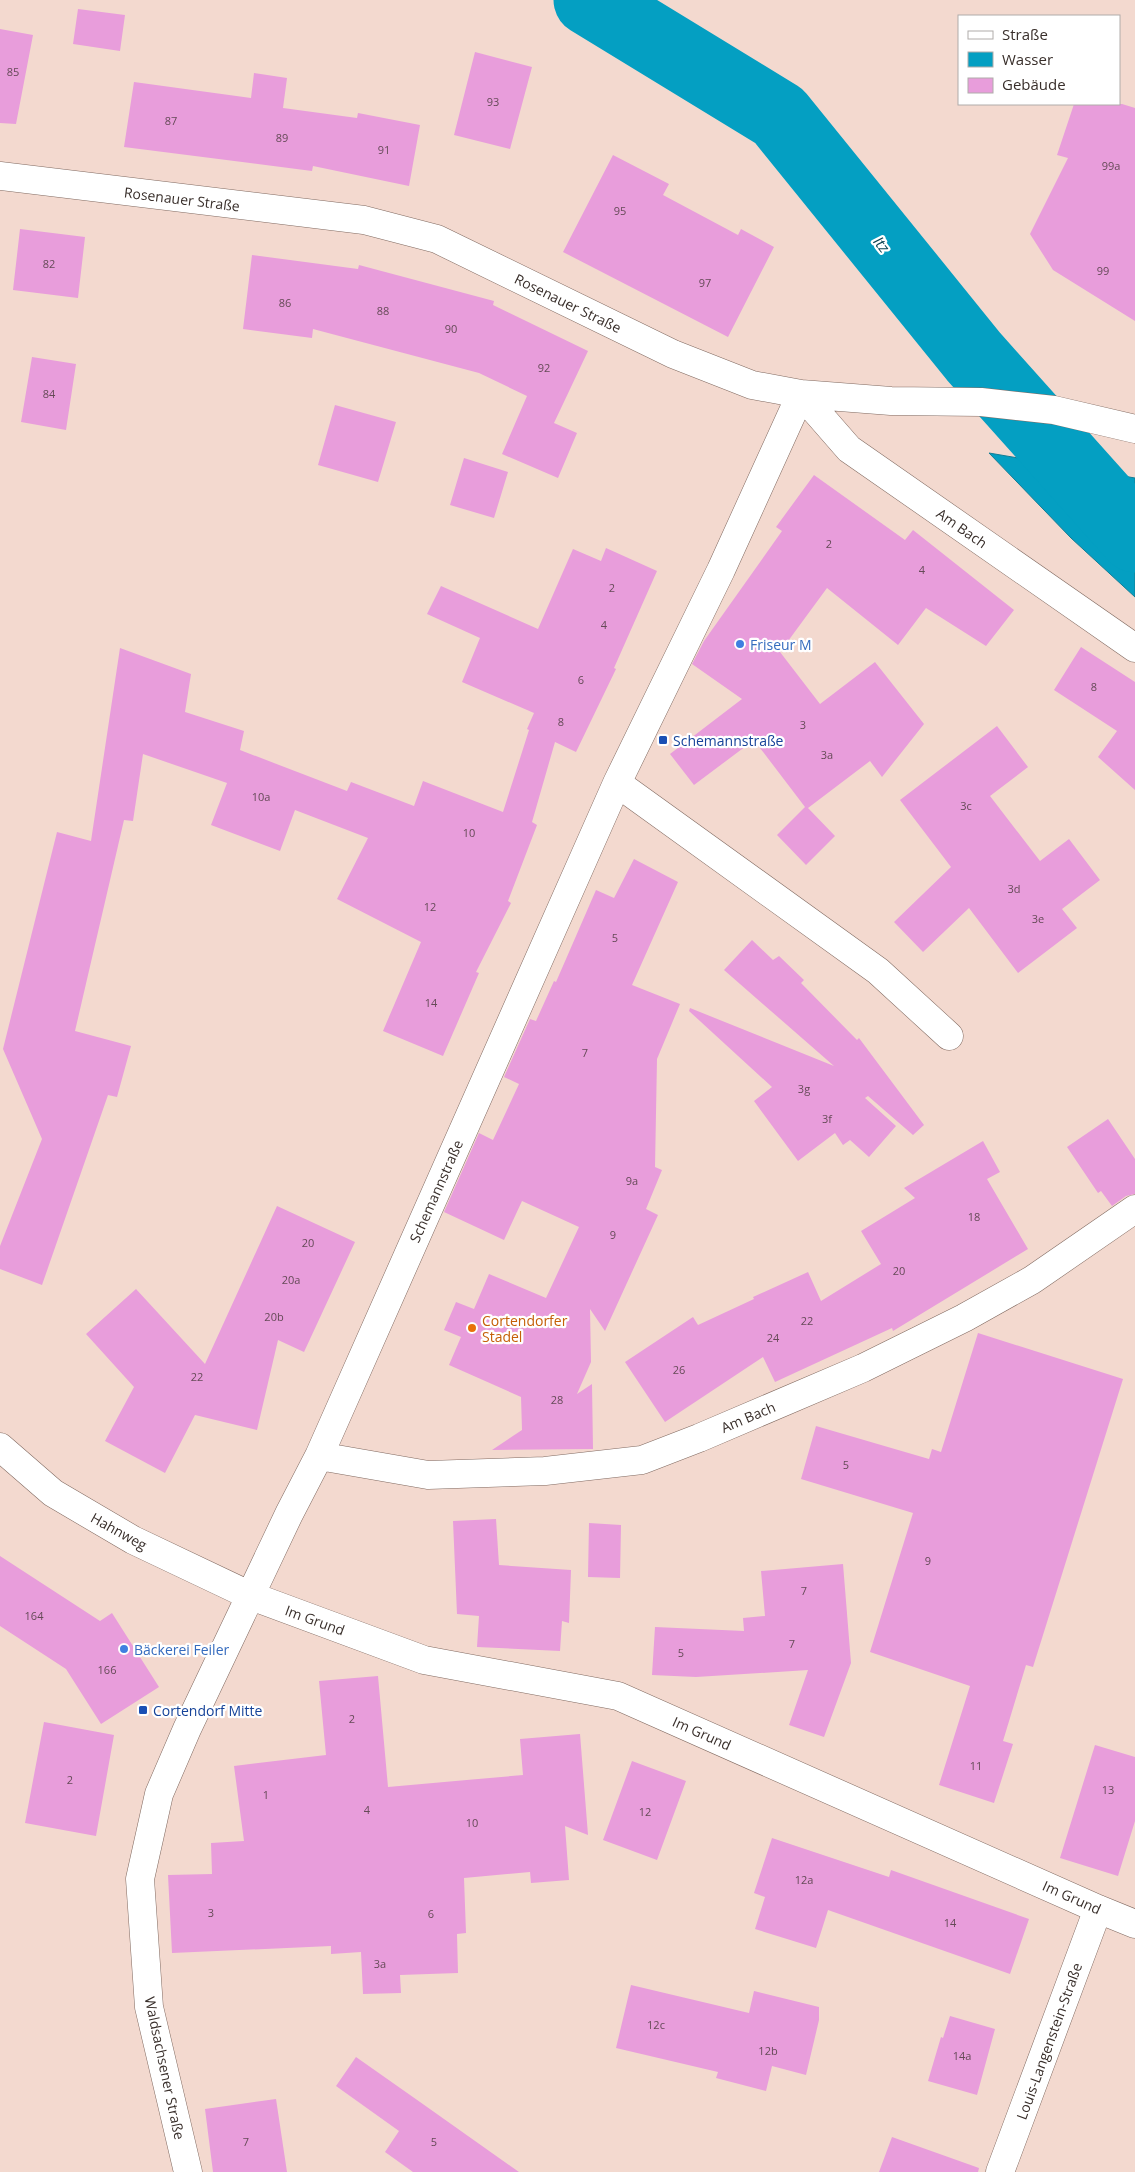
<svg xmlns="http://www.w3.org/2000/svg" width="1135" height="2172" font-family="'Open Sans',sans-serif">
<rect width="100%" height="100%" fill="#f3d9cf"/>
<path fill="#049fc2" stroke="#147d95" d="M 989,453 L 1135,478 L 1135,597 L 1071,538 Z"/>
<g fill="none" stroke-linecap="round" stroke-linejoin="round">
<path stroke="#049fc2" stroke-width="71" d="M 589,0 L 779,116 L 974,357 L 1135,537"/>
</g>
<path fill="#e89ddb" d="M 78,9 L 125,15 L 120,51 L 73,44 Z
M 0,29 L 33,35 L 16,124 L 0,123 Z
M 475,52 L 532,67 L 510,149 L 454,135 Z
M 254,73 L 287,78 L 283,108 L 357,118 L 358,113 L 420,125 L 409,186 L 313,166 L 312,171 L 124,147 L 134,82 L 251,98 Z
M 1074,104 L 1122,104 L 1135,108 L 1135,321 L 1053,270 L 1030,234 L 1068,158 L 1057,155 Z
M 613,155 L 669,184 L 663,195 L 738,235 L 741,229 L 774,247 L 728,337 L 563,252 Z
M 20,229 L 85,237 L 78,298 L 13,290 Z
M 252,255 L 358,269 L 359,265 L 494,301 L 493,305 L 588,351 L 554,423 L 577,433 L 558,478 L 502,454 L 527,396 L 479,373 L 313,329 L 312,338 L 243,329 Z
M 32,357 L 76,364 L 66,430 L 21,422 Z
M 335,405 L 396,422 L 378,482 L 318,465 Z
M 464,458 L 508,472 L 494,518 L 450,505 Z
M 814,475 L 905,540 L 913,530 L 1014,610 L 986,646 L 926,608 L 898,645 L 827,588 L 780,652 L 820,704 L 875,662 L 924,724 L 882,777 L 870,761 L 808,808 L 835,836 L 806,865 L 777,835 L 805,807 L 754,740 L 694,785 L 670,754 L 742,699 L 692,664 L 704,641 L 782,531 L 776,527 Z
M 606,548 L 657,571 L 614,668 L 616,669 L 576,752 L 555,742 L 532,822 L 537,825 L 508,901 L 511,903 L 476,972 L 479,973 L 443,1056 L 383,1031 L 421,942 L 337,899 L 368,838 L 295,810 L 280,851 L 211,825 L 227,783 L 143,754 L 133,821 L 124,820 L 75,1031 L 131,1046 L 117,1097 L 108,1095 L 42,1285 L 0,1269 L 0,1246 L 42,1139 L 3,1049 L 57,832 L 91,841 L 120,648 L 191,674 L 185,712 L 244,731 L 240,750 L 347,791 L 351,782 L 414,806 L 423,781 L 503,812 L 529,730 L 527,729 L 534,713 L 462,682 L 480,638 L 427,614 L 441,586 L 538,629 L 573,549 L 601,561 Z
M 1081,647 L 1135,682 L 1135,790 L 1098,757 L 1117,731 L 1054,690 Z
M 997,726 L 1028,767 L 990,796 L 1040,861 L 1069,839 L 1100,880 L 1062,909 L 1077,928 L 1018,973 L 969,908 L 923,952 L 894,922 L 951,867 L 900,800 Z
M 634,859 L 678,882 L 632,985 L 680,1004 L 657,1059 L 655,1167 L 662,1170 L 646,1209 L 658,1215 L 605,1331 L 590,1309 L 591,1362 L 577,1394 L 592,1384 L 593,1449 L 492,1450 L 522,1430 L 521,1397 L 449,1365 L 461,1337 L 444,1330 L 456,1302 L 474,1309 L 489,1274 L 546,1298 L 579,1227 L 522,1201 L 504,1240 L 444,1212 L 479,1133 L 493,1140 L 519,1084 L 504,1077 L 530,1019 L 536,1021 L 554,981 L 556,982 L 596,890 L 614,898 Z
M 752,940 L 773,960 L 779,956 L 804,980 L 801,983 L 857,1040 L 859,1038 L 924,1125 L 913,1135 L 868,1096 L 865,1098 L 896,1126 L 869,1157 L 850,1140 L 843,1145 L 835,1133 L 798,1161 L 754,1101 L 772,1087 L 689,1011 L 690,1008 L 834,1066 L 724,970 Z
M 1108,1119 L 1135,1159 L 1135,1194 L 1126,1196 L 1112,1206 L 1101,1191 L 1098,1193 L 1067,1147 Z
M 983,1141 L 1000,1172 L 987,1179 L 1028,1249 L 893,1331 L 892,1328 L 775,1382 L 763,1357 L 665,1422 L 625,1362 L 693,1317 L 698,1325 L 754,1299 L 753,1297 L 808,1272 L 821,1301 L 881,1264 L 861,1231 L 915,1198 L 904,1188 Z
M 277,1206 L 355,1242 L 304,1352 L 278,1340 L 257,1430 L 195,1415 L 165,1473 L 105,1441 L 134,1387 L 86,1334 L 136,1289 L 205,1364 Z
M 978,1333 L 1123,1379 L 1033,1667 L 1026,1665 L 1003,1741 L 1013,1744 L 994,1803 L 939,1785 L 970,1686 L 870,1652 L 913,1513 L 801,1479 L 816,1426 L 929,1459 L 932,1449 L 941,1452 Z
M 496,1519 L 499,1565 L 571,1570 L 569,1623 L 562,1621 L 560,1651 L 477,1647 L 479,1616 L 457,1614 L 453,1521 Z
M 589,1523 L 621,1525 L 620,1578 L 588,1577 Z
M 0,1556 L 100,1621 L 112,1613 L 159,1687 L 101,1724 L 66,1669 L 0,1626 Z
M 843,1564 L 851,1663 L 824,1737 L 789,1725 L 808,1670 L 696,1677 L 652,1675 L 655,1627 L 744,1631 L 743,1618 L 765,1616 L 761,1571 Z
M 378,1676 L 388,1787 L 523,1775 L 520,1739 L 580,1734 L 588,1835 L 565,1826 L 569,1880 L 531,1883 L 530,1872 L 464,1878 L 466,1933 L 457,1934 L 458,1973 L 400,1975 L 401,1993 L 363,1994 L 361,1952 L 331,1954 L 331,1946 L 172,1953 L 168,1875 L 212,1874 L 211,1843 L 244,1841 L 234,1766 L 326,1755 L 319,1681 Z
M 44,1722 L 114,1735 L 96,1836 L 25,1823 Z
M 1095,1745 L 1135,1757 L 1135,1821 L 1118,1876 L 1060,1858 Z
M 632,1761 L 686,1781 L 657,1860 L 603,1840 Z
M 772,1838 L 889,1877 L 891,1870 L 1029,1919 L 1010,1974 L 828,1910 L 816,1948 L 755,1929 L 765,1897 L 754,1893 Z
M 631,1985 L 749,2013 L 754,1991 L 819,2007 L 819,2020 L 806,2075 L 772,2066 L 766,2091 L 716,2078 L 718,2072 L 616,2048 Z
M 950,2016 L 995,2029 L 977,2095 L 928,2081 L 941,2037 L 943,2038 Z
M 356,2057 L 420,2102 L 519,2172 L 413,2172 L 385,2152 L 399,2131 L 336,2086 Z
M 276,2099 L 287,2172 L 213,2172 L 205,2109 Z
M 892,2137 L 979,2168 L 978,2172 L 879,2172 Z"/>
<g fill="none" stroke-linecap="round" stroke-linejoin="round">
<g stroke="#816a61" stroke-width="29">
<path id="minor" d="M 0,176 L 364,220 L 437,239 L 673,354 L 752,385 L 801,394 L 891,401 L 981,402 L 1054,410 L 1135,429
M 801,394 L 849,449 L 1135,648
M 617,783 L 878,971 L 949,1036
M 0,1447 L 53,1493 L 133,1540 L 251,1596 L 424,1660 L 618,1696 L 1098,1909 L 1135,1924
M 319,1456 L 428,1475 L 545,1471 L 642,1460 L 699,1438 L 863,1368 L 964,1318 L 1032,1280 L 1135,1209
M 188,2172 L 149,2007 L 140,1879 L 159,1794 L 187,1729 L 289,1514 L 319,1456 L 617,783 L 721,570 L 801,394
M 1000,2172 L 1098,1909"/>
</g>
<use href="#minor" stroke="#fff" stroke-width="28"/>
</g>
<g fill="#3f7fe0" stroke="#fff" stroke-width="2">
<circle cx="740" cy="644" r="5"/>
<circle cx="124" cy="1649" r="5"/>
</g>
<g fill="#1a4fb4" stroke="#fff" stroke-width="2">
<rect x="658" y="735" width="10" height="10" rx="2.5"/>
<rect x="138" y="1705" width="10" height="10" rx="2.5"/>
</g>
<circle fill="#e8710a" stroke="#fff" stroke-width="2" cx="472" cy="1328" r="5"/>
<g text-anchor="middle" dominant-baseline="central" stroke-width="4.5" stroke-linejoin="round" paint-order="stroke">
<g font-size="11" fill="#654a57">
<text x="13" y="71">85</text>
<text x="493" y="101">93</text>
<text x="171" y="120">87</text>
<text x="282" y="137">89</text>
<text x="384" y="149">91</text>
<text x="1111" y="165">99a</text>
<text x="620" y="210">95</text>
<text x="49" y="263">82</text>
<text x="1103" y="270">99</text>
<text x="705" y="282">97</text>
<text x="285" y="302">86</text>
<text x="383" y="310">88</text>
<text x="451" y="328">90</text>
<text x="544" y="367">92</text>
<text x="49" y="393">84</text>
<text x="829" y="543">2</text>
<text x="922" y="569">4</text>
<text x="612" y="587">2</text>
<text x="604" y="624">4</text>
<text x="581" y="679">6</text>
<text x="1094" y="686">8</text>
<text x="561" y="721">8</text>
<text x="803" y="724">3</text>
<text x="827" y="754">3a</text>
<text x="261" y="796">10a</text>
<text x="966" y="805">3c</text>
<text x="469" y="832">10</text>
<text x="1014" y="888">3d</text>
<text x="430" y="906">12</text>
<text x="1038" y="918">3e</text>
<text x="615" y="937">5</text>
<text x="431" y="1002">14</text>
<text x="585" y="1052">7</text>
<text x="804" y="1088">3g</text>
<text x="827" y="1118">3f</text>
<text x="632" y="1180">9a</text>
<text x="974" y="1216">18</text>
<text x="613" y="1234">9</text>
<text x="308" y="1242">20</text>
<text x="899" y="1270">20</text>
<text x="291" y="1279">20a</text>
<text x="274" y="1316">20b</text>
<text x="807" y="1320">22</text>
<text x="773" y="1337">24</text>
<text x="679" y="1369">26</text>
<text x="197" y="1376">22</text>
<text x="557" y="1399">28</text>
<text x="846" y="1464">5</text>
<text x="928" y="1560">9</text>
<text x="804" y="1590">7</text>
<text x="34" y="1615">164</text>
<text x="792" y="1643">7</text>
<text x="681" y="1652">5</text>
<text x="107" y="1669">166</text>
<text x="352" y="1718">2</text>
<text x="976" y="1765">11</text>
<text x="70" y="1779">2</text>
<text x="1108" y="1789">13</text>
<text x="266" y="1794">1</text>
<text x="367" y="1809">4</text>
<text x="645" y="1811">12</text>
<text x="472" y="1822">10</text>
<text x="804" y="1879">12a</text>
<text x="211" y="1912">3</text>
<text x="431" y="1913">6</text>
<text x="950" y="1922">14</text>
<text x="380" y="1963">3a</text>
<text x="656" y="2024">12c</text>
<text x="768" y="2050">12b</text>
<text x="962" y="2055">14a</text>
<text x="246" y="2141">7</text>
<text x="434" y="2141">5</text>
</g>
<g font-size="14" fill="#392f2b" stroke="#fff">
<text transform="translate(182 199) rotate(7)">Rosenauer Straße</text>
<text transform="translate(568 303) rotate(26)">Rosenauer Straße</text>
<text transform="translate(962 528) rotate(35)">Am Bach</text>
<text transform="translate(436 1191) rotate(-66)">Schemannstraße</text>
<text transform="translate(748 1417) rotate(-23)">Am Bach</text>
<text transform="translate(119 1531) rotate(29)">Hahnweg</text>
<text transform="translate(315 1620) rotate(20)">Im Grund</text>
<text transform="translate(702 1733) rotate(24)">Im Grund</text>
<text transform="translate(1072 1897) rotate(24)">Im Grund</text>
<text transform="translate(1049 2041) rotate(-70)">Louis-Langenstein-Straße</text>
<text transform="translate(165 2068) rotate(78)">Waldsachsener Straße</text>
</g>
<g font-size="14" fill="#366cbe" stroke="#fff" text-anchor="start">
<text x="750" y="644">Friseur M</text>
<text x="134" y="1649">Bäckerei Feiler</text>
</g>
<g font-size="14" fill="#164399" stroke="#fff" text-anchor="start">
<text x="673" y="740">Schemannstraße</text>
<text x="153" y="1710">Cortendorf Mitte</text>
</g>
<g font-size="14" fill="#c56008" stroke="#fff" text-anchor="start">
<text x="482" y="1320">Cortendorfer<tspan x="482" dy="16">Stadel</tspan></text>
</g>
<g font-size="15" font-style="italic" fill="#0a4251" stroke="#fff">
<text transform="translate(882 244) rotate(51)">Itz</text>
</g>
</g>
<rect x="958" y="15" width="162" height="90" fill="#ffffff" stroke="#b0acaa"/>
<rect x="968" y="31" width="25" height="8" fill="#ffffff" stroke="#b0acaa"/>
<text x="1002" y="40" font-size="15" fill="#392f2b">Straße</text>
<rect x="968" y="52" width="25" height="15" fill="#049fc2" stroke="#b0acaa"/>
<text x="1002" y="65" font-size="15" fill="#392f2b">Wasser</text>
<rect x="968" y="78" width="25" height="15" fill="#e89ddb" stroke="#b0acaa"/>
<text x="1002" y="90" font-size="15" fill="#392f2b">Gebäude</text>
</svg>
